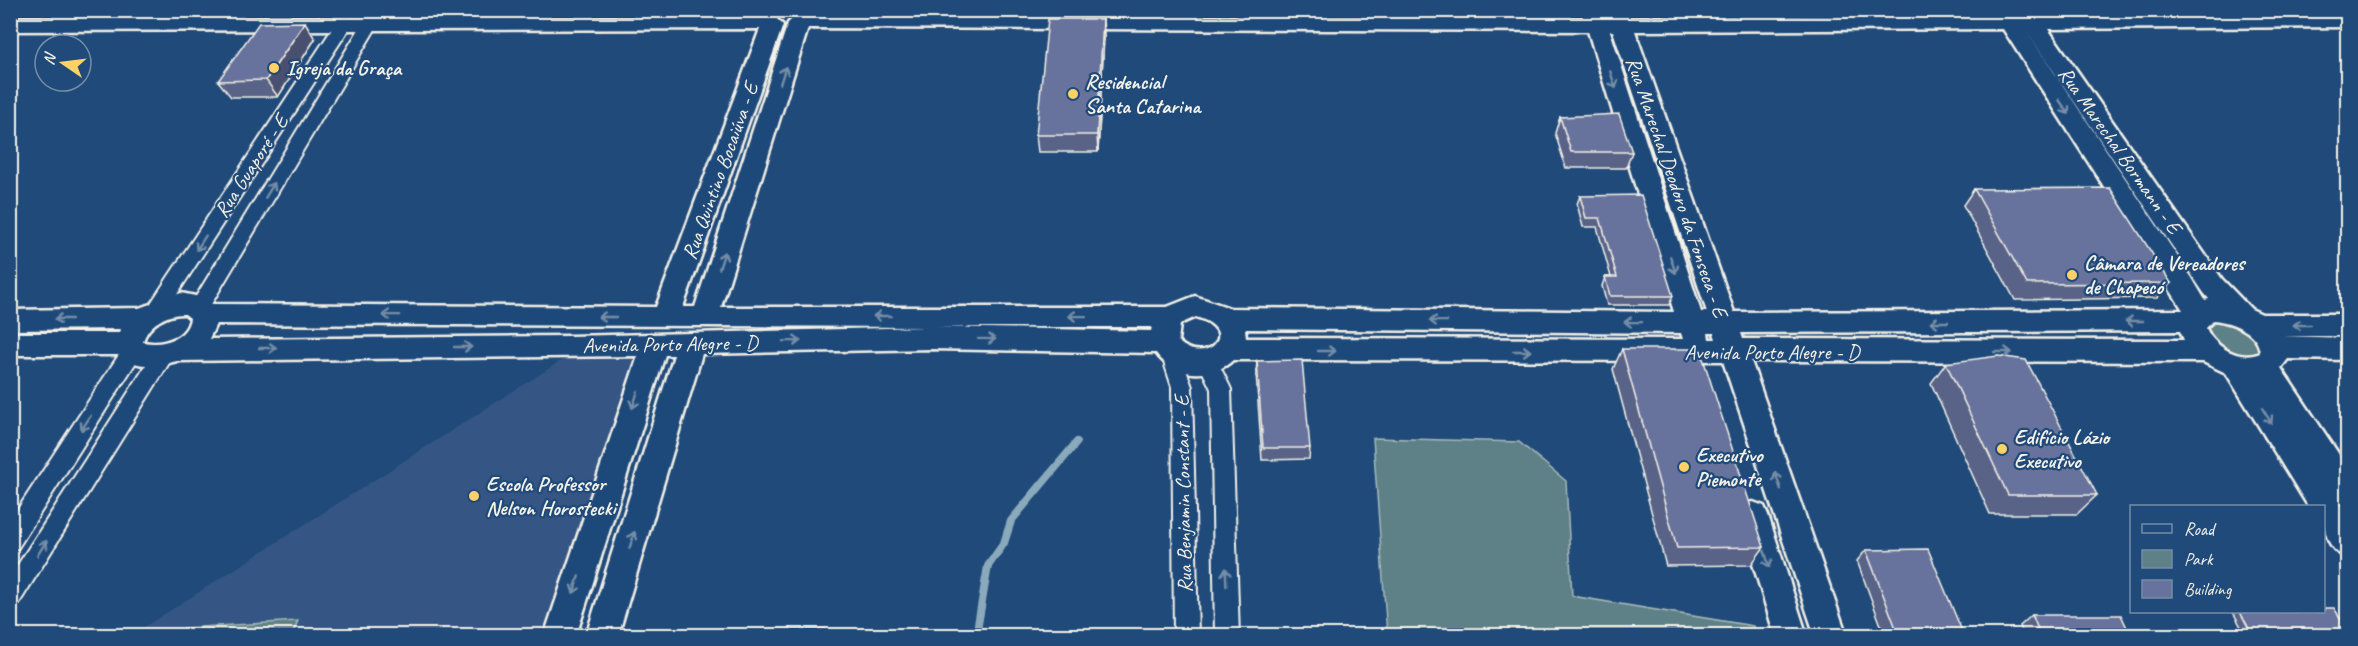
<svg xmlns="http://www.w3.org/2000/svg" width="2358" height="646" font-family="Caveat,sans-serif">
<rect width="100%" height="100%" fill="#1f4a7a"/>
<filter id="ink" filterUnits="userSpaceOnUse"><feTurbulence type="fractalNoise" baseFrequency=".0167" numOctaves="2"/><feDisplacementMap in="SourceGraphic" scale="12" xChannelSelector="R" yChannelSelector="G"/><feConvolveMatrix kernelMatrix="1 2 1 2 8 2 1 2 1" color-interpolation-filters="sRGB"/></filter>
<g filter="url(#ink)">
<path fill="#355684" d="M 570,355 L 644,357 L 553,635 L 130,636 Z"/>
<path fill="#5d8187" stroke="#a8b9b8" stroke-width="1.5" d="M 2218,319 C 2237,320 2252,331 2260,348 L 2257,353 C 2236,365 2219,346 2206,331 L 2206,325 Z
M 1373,438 L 1519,442 L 1566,481 L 1572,596 L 1753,626 L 1754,635 L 1387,635 Z
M 298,621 L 292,635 L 180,635 L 184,628 Z"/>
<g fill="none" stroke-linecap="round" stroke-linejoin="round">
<path stroke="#8aaabc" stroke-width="8" d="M 976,636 L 988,566 L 1004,543 L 1011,521 L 1077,442"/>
<g stroke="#f4f1e8" stroke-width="4">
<path id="street" d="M 346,16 L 354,21 L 163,316 L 156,318 L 149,316 L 146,311 L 149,306 L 340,17 Z
M 372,16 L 380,21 L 206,313 L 199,315 L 192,313 L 189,308 L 192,303 L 364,21 Z
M 133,342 L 140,344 L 143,350 L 140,356 L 18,548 L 10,551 L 10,521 L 126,344 Z
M 1171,345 L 1178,347 L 1192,387 L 1198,636 L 1174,636 L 1172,387 L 1161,353 L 1164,347 Z
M 164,346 L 171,348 L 174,354 L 171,360 L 18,605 L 10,608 L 10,577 L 157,348 Z
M 1208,354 L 1215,356 L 1231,389 L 1239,636 L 1215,636 L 1211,389 L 1198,362 L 1201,356 Z"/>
</g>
<g stroke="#f4f1e8" stroke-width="5">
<path id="secondary" d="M 1581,10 L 1603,10 L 1605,17 L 1608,17 L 1606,10 L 1628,10 L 1630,17 L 1994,15 L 1991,10 L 2013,10 L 2016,15 L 2013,10 L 2035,10 L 2038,15 L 2348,13 L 2348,27 L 2048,29 L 2222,279 L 2251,309 L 2262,314 L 2348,314 L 2348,336 L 2282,336 L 2348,338 L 2348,360 L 2288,359 L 2281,368 L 2348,468 L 2348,507 L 2339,503 L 2348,518 L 2348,558 C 2325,550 2324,528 2324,506 L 2308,506 L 2226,373 L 2203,362 L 1751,361 L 1847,636 L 1815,636 L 1723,361 L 1233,360 C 1213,380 1172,377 1156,353 L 931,349 L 702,354 L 618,636 L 586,636 L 674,355 L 665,355 L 576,636 L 544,636 L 638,356 L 177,361 C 160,366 135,369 121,355 L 10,355 L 10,333 L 118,333 L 121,329 L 10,330 L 10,310 L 139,308 L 181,293 L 200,297 L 210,304 L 656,307 L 760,29 L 10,31 L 10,17 L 775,17 L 783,25 L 683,307 L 695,307 L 788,23 L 795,16 L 1583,17 ZM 808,28 L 1588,31 L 1674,312 L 1230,308 L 1195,296 L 1167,307 L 721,307 ZM 2003,29 L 2183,310 L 1734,312 L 1635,31 ZM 2025,29 L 2204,293 L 2209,299 L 2205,300 L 2192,278 ZM 1610,31 L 1613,31 L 1707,312 L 1701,312 ZM 185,314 L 190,318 C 187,339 162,346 143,342 C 147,325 167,313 185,314 ZM 1196,317 C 1244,331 1204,368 1178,341 L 1180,324 ZM 2214,320 C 2232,322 2259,332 2260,353 C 2240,362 2214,347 2206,328 ZM 216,324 L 927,327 L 571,336 L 209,339 ZM 937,327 L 1152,327 L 1151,331 ZM 1245,329 L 1681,333 L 1683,339 L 1246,338 ZM 2180,331 L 2184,340 L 1743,339 L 1741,333 ZM 1708,333 L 1714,333 L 1716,339 L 1709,339 Z
M 1753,502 L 1764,506 L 1768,515 L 1807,636 L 1775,636 L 1738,515 L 1742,506 Z"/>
</g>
<use href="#street" fill="#1f4a7a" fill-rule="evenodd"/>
<use href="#secondary" fill="#1f4a7a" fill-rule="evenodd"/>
</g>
<path fill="#596387" stroke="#f4f1e8" stroke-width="1.5" d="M 1103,19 L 1104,36 L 1098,152 L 1038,152 L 1036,135 Z
M 315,39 L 278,97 L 231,97 L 218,81 Z
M 1560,117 L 1632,152 L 1626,168 L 1566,168 L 1555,133 Z
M 1974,189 L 2171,283 L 2157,298 L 2015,300 L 1963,205 Z
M 1580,196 L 1673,296 L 1669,305 L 1607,305 L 1602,286 L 1605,277 L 1611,277 L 1597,227 L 1583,227 L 1577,204 Z
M 1622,349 L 1764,547 L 1751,565 L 1666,566 L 1613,369 Z
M 1257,361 L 1310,448 L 1309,459 L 1262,460 L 1256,373 Z
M 1946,363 L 2097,495 L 2077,514 L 1990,514 L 1931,383 Z
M 2348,431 L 2348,438 L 2344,433 Z
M 1866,550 L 1964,636 L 1885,636 L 1857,561 Z
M 2233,612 L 2324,612 L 2348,636 L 2246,636 Z
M 2032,615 L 2131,636 L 2024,636 L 2020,626 Z"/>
<path fill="#49506e" stroke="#f4f1e8" stroke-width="1.5" d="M 1103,19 L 1104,36 L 1098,152 L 1097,135 Z
M 305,22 L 315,39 L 278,97 L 266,80 Z"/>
<path fill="#68739d" stroke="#f4f1e8" stroke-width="1.5" d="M 1048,19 L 1103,19 L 1097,135 L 1036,135 Z
M 305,22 L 266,80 L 218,81 L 259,23 Z
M 1619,114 L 1632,152 L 1571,152 L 1560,117 Z
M 2110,188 L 2171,283 L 2027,284 L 1974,189 Z
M 1641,195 L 1673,296 L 1610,296 L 1605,277 L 1617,277 L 1600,218 L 1586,218 L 1580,196 Z
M 1622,349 L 1700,349 L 1764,547 L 1677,548 Z
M 1998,356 L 2026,360 L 2097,495 L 2008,495 L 1946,363 Z
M 1302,360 L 1310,448 L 1263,448 L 1257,361 Z
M 1928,549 L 1964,636 L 1899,636 L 1866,550 Z
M 2324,608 L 2334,608 L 2348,630 L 2348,636 L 2253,636 L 2240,612 L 2324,612 Z
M 2032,615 L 2121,615 L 2131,636 L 2041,636 Z
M 826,629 L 825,636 L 748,636 L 749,630 Z"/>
<defs><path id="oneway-shaft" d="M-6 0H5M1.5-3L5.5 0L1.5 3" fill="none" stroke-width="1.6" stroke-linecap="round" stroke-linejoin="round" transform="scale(1.5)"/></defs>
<g stroke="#748da6">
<use href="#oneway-shaft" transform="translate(783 75) rotate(-72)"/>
<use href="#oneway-shaft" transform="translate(1613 80) rotate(72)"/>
<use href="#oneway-shaft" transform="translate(2064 107) rotate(56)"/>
<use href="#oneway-shaft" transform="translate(270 190) rotate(-59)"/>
<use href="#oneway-shaft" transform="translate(201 243) rotate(123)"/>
<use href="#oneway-shaft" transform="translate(722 260) rotate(-72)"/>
<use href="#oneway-shaft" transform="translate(1673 265) rotate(72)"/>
<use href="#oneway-shaft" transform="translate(391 315) rotate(-179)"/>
<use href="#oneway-shaft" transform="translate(882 316) rotate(180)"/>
<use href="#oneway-shaft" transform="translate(1077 316) rotate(-179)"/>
<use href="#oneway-shaft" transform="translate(607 317) rotate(180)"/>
<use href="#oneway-shaft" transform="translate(63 319) rotate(180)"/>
<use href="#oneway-shaft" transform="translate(1438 321) rotate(-179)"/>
<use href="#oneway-shaft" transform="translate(2134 321) rotate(180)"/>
<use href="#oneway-shaft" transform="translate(1633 322) rotate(-179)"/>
<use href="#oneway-shaft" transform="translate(1939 322) rotate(180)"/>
<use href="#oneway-shaft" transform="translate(2302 325) rotate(180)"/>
<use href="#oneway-shaft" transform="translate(987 339) rotate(1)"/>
<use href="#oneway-shaft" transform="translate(792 341) rotate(-1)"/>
<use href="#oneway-shaft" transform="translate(463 347)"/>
<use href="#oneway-shaft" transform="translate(268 348)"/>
<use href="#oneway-shaft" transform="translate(1327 351)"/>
<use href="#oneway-shaft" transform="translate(1522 351)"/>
<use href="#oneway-shaft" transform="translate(2003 352)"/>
<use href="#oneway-shaft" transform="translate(635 400) rotate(108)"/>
<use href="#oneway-shaft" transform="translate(2267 416) rotate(58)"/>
<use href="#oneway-shaft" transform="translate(86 423) rotate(123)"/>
<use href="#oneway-shaft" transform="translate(1778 481) rotate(-109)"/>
<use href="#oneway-shaft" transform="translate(632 540) rotate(-73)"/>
<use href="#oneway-shaft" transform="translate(42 548) rotate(-58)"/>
<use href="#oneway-shaft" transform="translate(1767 559) rotate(72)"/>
<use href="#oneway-shaft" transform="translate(1226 577) rotate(-92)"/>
<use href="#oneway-shaft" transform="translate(576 585) rotate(108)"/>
</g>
</g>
<g fill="#ffd166" stroke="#1f4a7a" stroke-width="2">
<circle cx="274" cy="68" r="6"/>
<circle cx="1073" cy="94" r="6"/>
<circle cx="2072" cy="275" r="6"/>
<circle cx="2002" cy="449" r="6"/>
<circle cx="1684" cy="467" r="6"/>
<circle cx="474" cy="496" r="6"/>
</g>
<g text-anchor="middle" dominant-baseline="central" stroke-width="4.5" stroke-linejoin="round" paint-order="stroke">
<g font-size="21" font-weight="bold" fill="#f4f1e8" stroke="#1f4a7a" text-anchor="start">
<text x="286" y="68">Igreja da Graça</text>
<text x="1085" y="82">Residencial<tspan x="1085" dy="24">Santa Catarina</tspan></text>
<text x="2084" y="263">Câmara de Vereadores<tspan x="2084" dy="24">de Chapecó</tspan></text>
<text x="2014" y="437">Edifício Lázio<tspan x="2014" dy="24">Executivo</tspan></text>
<text x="1696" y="455">Executivo<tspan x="1696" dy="24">Piemonte</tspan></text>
<text x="486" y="484">Escola Professor<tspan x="486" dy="24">Nelson Horostecki</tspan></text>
</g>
<g font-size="21" fill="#f4f1e8" stroke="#1f4a7a">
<text transform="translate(2120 150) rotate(55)">Rua Marechal Bormann - E</text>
<text transform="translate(251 166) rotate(-57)">Rua Guaporé - E</text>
<text transform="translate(720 171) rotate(-70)">Rua Quintino Bocaiúva - E</text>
<text transform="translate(1677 187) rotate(71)">Rua Marechal Deodoro da Fonseca - E</text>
<text transform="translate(670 344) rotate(-1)">Avenida Porto Alegre - D</text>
<text x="1772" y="352">Avenida Porto Alegre - D</text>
<text transform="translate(1183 494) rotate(-91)">Rua Benjamin Constant - E</text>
</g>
</g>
<rect width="2358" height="646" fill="none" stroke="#1f4a7a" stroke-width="36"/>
<rect x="18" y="18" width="2322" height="610" fill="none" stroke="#f4f1e8" stroke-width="2" filter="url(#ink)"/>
<rect x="2130" y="505" width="195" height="108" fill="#1f4a7a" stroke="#748da6" stroke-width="1.5"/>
<rect x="2142" y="524" width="30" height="9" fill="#1f4a7a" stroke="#748da6" stroke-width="1.5"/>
<text x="2184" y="535" font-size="18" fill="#f4f1e8">Road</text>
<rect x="2142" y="550" width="30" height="18" fill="#5d8187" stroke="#748da6" stroke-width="1.5"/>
<text x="2184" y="565" font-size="18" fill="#f4f1e8">Park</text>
<rect x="2142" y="580" width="30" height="18" fill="#68739d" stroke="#748da6" stroke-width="1.5"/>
<text x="2184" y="595" font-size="18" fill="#f4f1e8">Building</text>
<g transform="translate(63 63) rotate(284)"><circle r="28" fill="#1f4a7a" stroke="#748da6" stroke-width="1.5"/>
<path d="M0-4.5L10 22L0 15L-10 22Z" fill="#ffd166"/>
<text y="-9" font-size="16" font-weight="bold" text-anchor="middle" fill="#f4f1e8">N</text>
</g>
</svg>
